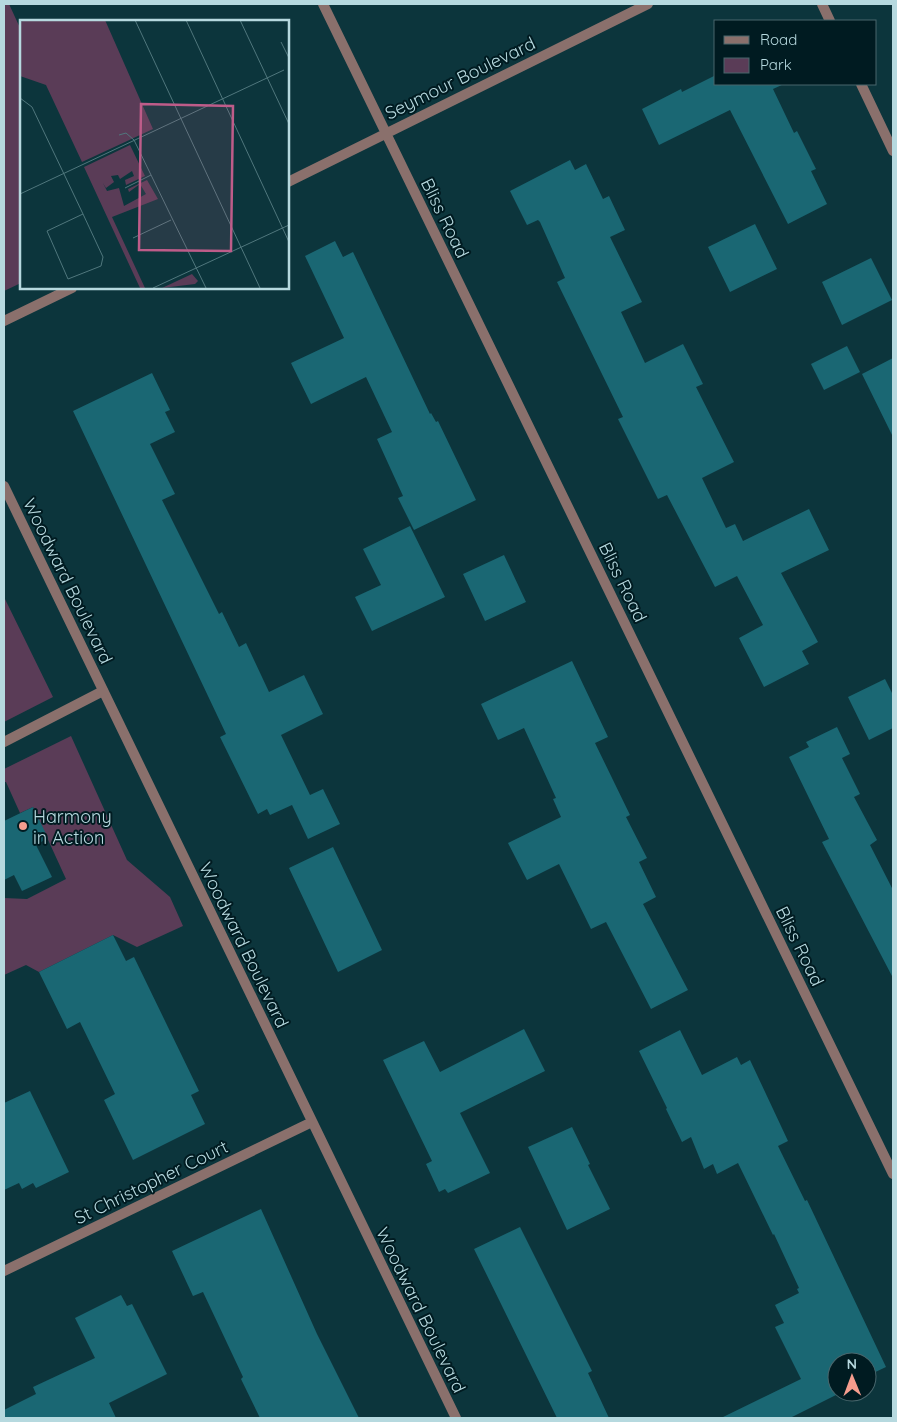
<svg xmlns="http://www.w3.org/2000/svg" width="897" height="1422" font-family="Quicksand,sans-serif">
<rect width="100%" height="100%" fill="#0c353c"/>
<path fill="#5a3c57" d="M 4,4 L 9,4 L 21,30 L 21,283 L 4,291 Z
M 4,597 L 53,697 L 4,722 Z
M 71,736 L 127,860 L 170,897 L 183,926 L 137,947 L 113,935 L 39,972 L 26,965 L 4,975 L 4,898 L 27,899 L 66,879 L 33,807 L 20,813 L 6,782 L 4,782 L 4,769 Z"/>
<path fill="#1a6773" d="M 716,75 L 716,84 L 784,84 L 773,89 L 794,133 L 797,131 L 816,169 L 811,171 L 827,204 L 788,224 L 730,110 L 659,145 L 642,109 L 681,89 L 682,92 Z
M 570,160 L 575,170 L 586,164 L 603,199 L 609,196 L 625,230 L 610,237 L 642,302 L 621,312 L 645,363 L 683,344 L 703,384 L 696,387 L 734,462 L 702,478 L 726,528 L 735,524 L 743,541 L 809,509 L 829,550 L 781,573 L 818,642 L 802,651 L 809,664 L 764,687 L 739,638 L 763,625 L 737,576 L 715,587 L 667,495 L 658,499 L 618,419 L 623,417 L 557,282 L 565,278 L 540,222 L 538,220 L 527,225 L 510,191 Z
M 755,224 L 777,269 L 730,292 L 708,247 Z
M 335,241 L 343,257 L 353,252 L 430,414 L 431,413 L 436,422 L 438,421 L 476,500 L 414,530 L 398,498 L 403,496 L 377,439 L 392,432 L 366,377 L 311,404 L 291,363 L 344,338 L 305,256 Z
M 871,258 L 892,300 L 842,325 L 822,282 Z
M 847,346 L 860,372 L 824,390 L 811,364 Z
M 893,358 L 893,437 L 862,374 Z
M 152,373 L 170,410 L 165,412 L 175,432 L 150,444 L 175,494 L 162,500 L 219,614 L 222,612 L 239,647 L 246,643 L 269,692 L 304,675 L 323,714 L 281,735 L 310,795 L 323,789 L 340,824 L 308,839 L 292,805 L 270,815 L 267,809 L 258,814 L 220,737 L 226,734 L 73,411 Z
M 410,526 L 445,597 L 372,631 L 355,597 L 381,585 L 363,549 Z
M 504,555 L 526,602 L 485,621 L 463,574 Z
M 572,661 L 608,737 L 595,743 L 630,815 L 626,817 L 647,858 L 639,862 L 656,897 L 643,904 L 688,990 L 651,1009 L 606,922 L 591,929 L 559,864 L 527,880 L 508,843 L 561,817 L 553,799 L 556,798 L 524,728 L 498,740 L 481,704 Z
M 885,679 L 893,695 L 893,728 L 869,740 L 848,697 Z
M 837,727 L 850,754 L 842,758 L 860,794 L 854,797 L 877,840 L 870,845 L 893,890 L 893,978 L 822,842 L 829,839 L 789,757 L 809,747 L 806,742 Z
M 33,807 L 48,838 L 36,845 L 52,877 L 22,891 L 14,875 L 4,880 L 4,821 Z
M 333,847 L 382,950 L 338,972 L 289,868 Z
M 113,935 L 126,961 L 134,957 L 149,988 L 199,1091 L 191,1095 L 205,1124 L 133,1160 L 104,1100 L 115,1094 L 80,1022 L 67,1029 L 39,972 Z
M 524,1029 L 545,1071 L 460,1113 L 490,1173 L 448,1193 L 445,1189 L 439,1192 L 426,1164 L 432,1161 L 383,1060 L 424,1041 L 440,1072 Z
M 680,1030 L 702,1075 L 737,1057 L 741,1065 L 750,1060 L 788,1141 L 778,1146 L 805,1201 L 807,1200 L 886,1367 L 867,1376 L 867,1362 L 837,1362 L 837,1392 L 842,1392 L 790,1418 L 721,1418 L 801,1379 L 775,1327 L 784,1323 L 775,1305 L 799,1293 L 797,1289 L 799,1288 L 774,1234 L 773,1235 L 738,1163 L 717,1174 L 713,1164 L 704,1169 L 691,1137 L 682,1142 L 666,1109 L 667,1108 L 639,1051 Z
M 30,1091 L 69,1172 L 36,1188 L 33,1183 L 22,1189 L 19,1183 L 4,1190 L 4,1103 Z
M 572,1127 L 590,1164 L 588,1165 L 610,1209 L 567,1230 L 528,1147 Z
M 261,1209 L 317,1334 L 359,1418 L 260,1418 L 241,1379 L 243,1377 L 203,1292 L 193,1296 L 172,1251 Z
M 520,1227 L 592,1371 L 588,1373 L 609,1418 L 557,1418 L 474,1249 Z
M 121,1295 L 127,1306 L 132,1304 L 167,1374 L 109,1403 L 116,1418 L 4,1418 L 4,1410 L 36,1394 L 33,1387 L 95,1358 L 75,1318 Z"/>
<g fill="none" stroke-linecap="round" stroke-linejoin="round">
<path stroke="#8a706c" stroke-width="10" d="M 4,742 L 103,691"/>
<path stroke="#8a706c" stroke-width="10" d="M 323,4 L 893,1174
M 822,4 L 830,21
M 861,84 L 893,151
M 288,182 L 648,4
M 4,321 L 72,288
M 4,486 L 456,1418
M 4,1271 L 312,1122"/>
</g>
<circle fill="#f59d8e" stroke="#001b21" stroke-width="2" cx="23" cy="826" r="5"/>
<g text-anchor="middle" dominant-baseline="central" stroke-width="4" stroke-linejoin="round" paint-order="stroke">
<g font-size="18" fill="#b6d9df" stroke="#001b21">
<text transform="translate(460 78) rotate(-26)">Seymour Boulevard</text>
<text transform="translate(445 218) rotate(64)">Bliss Road</text>
<text transform="translate(68 581) rotate(64)">Woodward Boulevard</text>
<text transform="translate(623 582) rotate(64)">Bliss Road</text>
<text transform="translate(244 945) rotate(64)">Woodward Boulevard</text>
<text transform="translate(800 946) rotate(64)">Bliss Road</text>
<text transform="translate(151 1182) rotate(-26)">St Christopher Court</text>
<text transform="translate(421 1310) rotate(64)">Woodward Boulevard</text>
</g>
<g font-size="18" fill="#b6d9df" stroke="#001b21" text-anchor="start">
<text x="33" y="816">Harmony<tspan x="33" dy="21">in Action</tspan></text>
</g>
</g>
<g transform="translate(20 20)">
<rect width="269" height="269" fill="#0c353c"/>
<path d="M 5,0 L 85,0 L 133,109 L 62,142 L 26,65 L 0,56 L 0,2 ZM 110,125 L 125,156 L 106,165 L 105,160 L 114,156 L 112,151 L 100,159 L 98,155 L 91,156 L 94,162 L 86,168 L 83,163 L 87,171 L 99,168 L 104,186 L 126,174 L 120,164 L 109,172 L 108,169 L 127,160 L 138,179 L 92,197 L 125,268 L 120,268 L 64,147 ZM 172,254 L 178,261 L 175,264 L 142,268 Z" fill="#5a3c57"/>
<path fill="none" stroke="#50777d" stroke-width="1" d="M 115,0 L 240,268M 166,0 L 269,222M 220,0 L 269,104M 261,22 L 269,38M 0,78 L 12,87 L 44,154 L 63,194 L 83,237 L 81,246 L 48,259 L 27,211 L 63,194M 99,115 L 106,113 L 114,120 L 186,268M 105,168 L 131,155M 0,174 L 264,50M 113,218 L 151,200M 133,268 L 269,205"/>
<path fill="#be5c89" fill-opacity="0.15" stroke="#be5c89" stroke-width="2.5" d="M 121,84 L 213,86 L 211,231 L 119,230 Z"/>
<rect width="269" height="269" fill="none" stroke="#b6d9df" stroke-width="2.5"/>
</g>
<rect width="897" height="1422" fill="none" stroke="#b6d9df" stroke-width="10"/>
<rect x="714" y="20" width="162" height="65" fill="#001b21" stroke="#49676d"/>
<rect x="724" y="36" width="25" height="8" fill="#8a706c" stroke="#49676d"/>
<text x="760" y="45" font-size="15" fill="#b6d9df">Road</text>
<rect x="724" y="58" width="25" height="15" fill="#5a3c57" stroke="#49676d"/>
<text x="760" y="70" font-size="15" fill="#b6d9df">Park</text>
<g transform="translate(852 1377) rotate(359)"><circle r="24" fill="#001b21" stroke="#49676d"/>
<path d="M0-4L9 19L0 12L-9 19Z" fill="#f59d8e"/>
<text y="-8" font-size="14" font-weight="bold" text-anchor="middle" fill="#b6d9df">N</text>
</g>
</svg>
